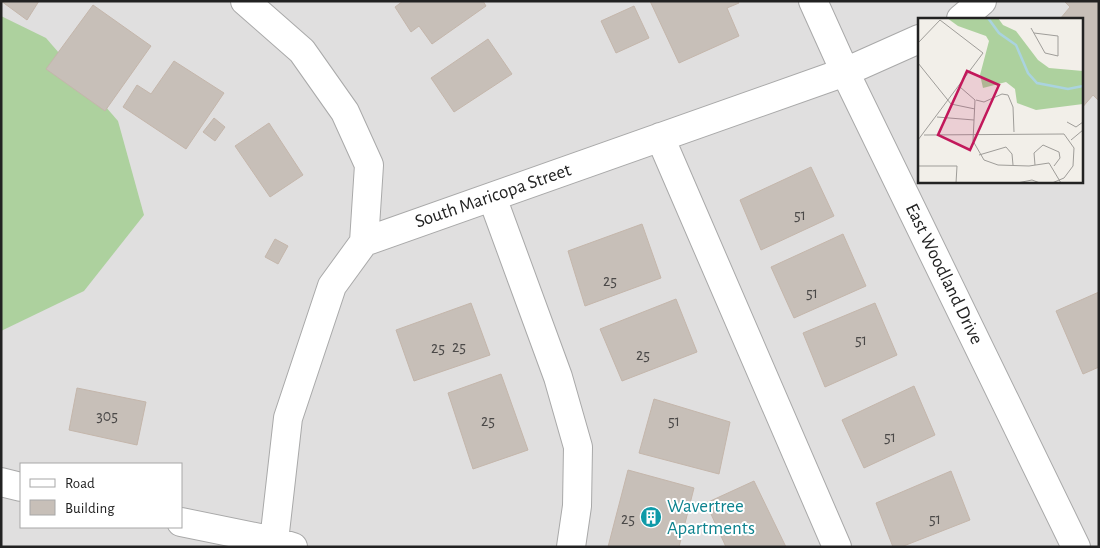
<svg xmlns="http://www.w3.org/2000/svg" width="1100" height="548" font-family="'Alegreya Sans',sans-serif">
<rect width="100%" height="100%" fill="#f2efe9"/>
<path fill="#e0dfdf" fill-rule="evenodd" d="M 1,1 L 1099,1 L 1099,547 L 1,547 ZM 919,19 L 1081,19 L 1081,181 L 919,181 ZM 21,464 L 181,464 L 181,527 L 21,527 Z"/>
<path fill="#add19e" d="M 1,16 L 46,38 L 118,121 L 144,215 L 84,291 L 1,331 Z"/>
<path fill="#c7bfb8" stroke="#c4b6ab" d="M 1,1 L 39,1 L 27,20 Z
M 403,1 L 483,1 L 486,6 L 432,44 L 419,26 L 411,32 L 395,7 Z
M 650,1 L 738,1 L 739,3 L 727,8 L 739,36 L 679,63 Z
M 1064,1 L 1099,1 L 1099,101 L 1093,95 L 1081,109 L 1081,19 L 1060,19 L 1070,7 Z
M 93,5 L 151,46 L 105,111 L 46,69 Z
M 634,6 L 649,38 L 616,53 L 601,21 Z
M 488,39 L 512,74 L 454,112 L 431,78 Z
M 174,61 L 224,93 L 186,149 L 123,107 L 137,85 L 151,94 Z
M 214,118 L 225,127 L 215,141 L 203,132 Z
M 269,123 L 303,175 L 270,197 L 235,146 Z
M 811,167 L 834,216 L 761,250 L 740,200 Z
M 642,224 L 661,278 L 585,306 L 568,251 Z
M 843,234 L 866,286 L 794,318 L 771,267 Z
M 275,239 L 288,246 L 278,264 L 265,257 Z
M 1099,292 L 1099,367 L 1083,374 L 1056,311 Z
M 676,299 L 697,352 L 622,381 L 600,329 Z
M 471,303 L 490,355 L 414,381 L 396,330 Z
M 875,303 L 897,355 L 825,387 L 803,333 Z
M 501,374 L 528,450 L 473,469 L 448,393 Z
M 914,386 L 935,435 L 864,468 L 842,420 Z
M 77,388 L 146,402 L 137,445 L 69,430 Z
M 654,399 L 730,422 L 719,474 L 639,453 Z
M 628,470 L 694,488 L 679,547 L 608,547 Z
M 951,471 L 970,520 L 901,547 L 893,547 L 876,503 Z
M 754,481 L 786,547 L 726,547 L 706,503 Z"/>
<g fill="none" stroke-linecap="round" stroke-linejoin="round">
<g stroke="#a9a9a9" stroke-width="30">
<path id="minor" d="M 245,1 L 302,51 L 345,112 L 369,165 L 364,242
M 813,1 L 845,72 L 1076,547
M 961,19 L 982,1
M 660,137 L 837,547
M 492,197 L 558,377 L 578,447 L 577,506 L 571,547
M 1,482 L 21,487
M 181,522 L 274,541 L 293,547
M 274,541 L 288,418 L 332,286 L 364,242 L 845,72 L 919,39"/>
</g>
<use href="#minor" stroke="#fff" stroke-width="28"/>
</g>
<defs>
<g id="building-disc" transform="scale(1.125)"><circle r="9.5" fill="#0f9aa8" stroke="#fff"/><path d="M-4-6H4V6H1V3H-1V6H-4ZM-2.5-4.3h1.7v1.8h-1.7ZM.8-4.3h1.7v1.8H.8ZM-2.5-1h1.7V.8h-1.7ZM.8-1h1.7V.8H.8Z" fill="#fff"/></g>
</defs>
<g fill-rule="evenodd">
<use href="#building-disc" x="651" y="517"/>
</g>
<g text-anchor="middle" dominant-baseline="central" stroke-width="4" stroke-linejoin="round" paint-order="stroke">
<g font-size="16" fill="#4b4948">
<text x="800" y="215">51</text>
<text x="610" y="281">25</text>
<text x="812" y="293">51</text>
<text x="861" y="340">51</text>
<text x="459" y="347">25</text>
<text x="438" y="348">25</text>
<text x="643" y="355">25</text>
<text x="107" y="416">305</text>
<text x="488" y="421">25</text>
<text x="674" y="421">51</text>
<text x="890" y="437">51</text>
<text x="628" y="519">25</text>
<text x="935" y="519">51</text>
</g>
<g font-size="19" fill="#222" stroke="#fff">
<text transform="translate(493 196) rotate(-19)">South Maricopa Street</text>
<text transform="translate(944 274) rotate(64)">East Woodland Drive</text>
</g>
<g font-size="19" fill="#0d838f" stroke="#fff" text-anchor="start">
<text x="667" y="506">Wavertree<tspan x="667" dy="22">Apartments</tspan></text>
</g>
</g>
<g transform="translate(918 18)">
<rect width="165" height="165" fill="#f2efe9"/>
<path d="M 29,0 L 80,0 L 85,7 L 98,13 L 120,42 L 131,50 L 165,53 L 165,86 L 118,92 L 99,85 L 97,71 L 88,64 L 65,70 L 62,57 L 71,23 L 68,18 L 40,8 Z" fill="#add19e"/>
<path fill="none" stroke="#aad3df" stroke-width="2.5" d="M 70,0 L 81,15 L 98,27 L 110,55 L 119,65 L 150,71 L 165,68"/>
<path fill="none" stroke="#9f9d99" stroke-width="1" d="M 113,10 L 127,35 L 140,38 L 140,18 L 116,15M 0,25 L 22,2 L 65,35 L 0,122M 0,45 L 33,86 L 57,91M 42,69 L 57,82 L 55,123 L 66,142 L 80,147 L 111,148 L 131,145 L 143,165M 58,82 L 66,84 L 84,76 L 90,77 L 95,89 L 96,114M 19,99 L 56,102M 149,104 L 158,109 L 165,104M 6,117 L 146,116 L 156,130 L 155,148 L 146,160 L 134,165M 153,122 L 165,112M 61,137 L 88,129 L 94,136 L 95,147M 117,147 L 116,135 L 125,127 L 141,134 L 142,140 L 136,148M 0,148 L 39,148 L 38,165M 99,165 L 114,162 L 122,165"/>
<path fill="#c2185b" fill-opacity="0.15" stroke="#c2185b" stroke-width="2.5" d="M 49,53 L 81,67 L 52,132 L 20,117 Z"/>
<rect width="165" height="165" fill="none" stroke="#222" stroke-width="2.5"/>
</g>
<rect width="1100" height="548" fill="none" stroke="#222222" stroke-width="5"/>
<rect x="20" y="463" width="162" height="65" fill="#ffffff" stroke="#a7a7a7"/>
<rect x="30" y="479" width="25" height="8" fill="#ffffff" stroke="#a7a7a7"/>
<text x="65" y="488" font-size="15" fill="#222222">Road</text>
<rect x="30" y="500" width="25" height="15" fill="#c7bfb8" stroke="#a7a7a7"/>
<text x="65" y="513" font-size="15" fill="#222222">Building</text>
</svg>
